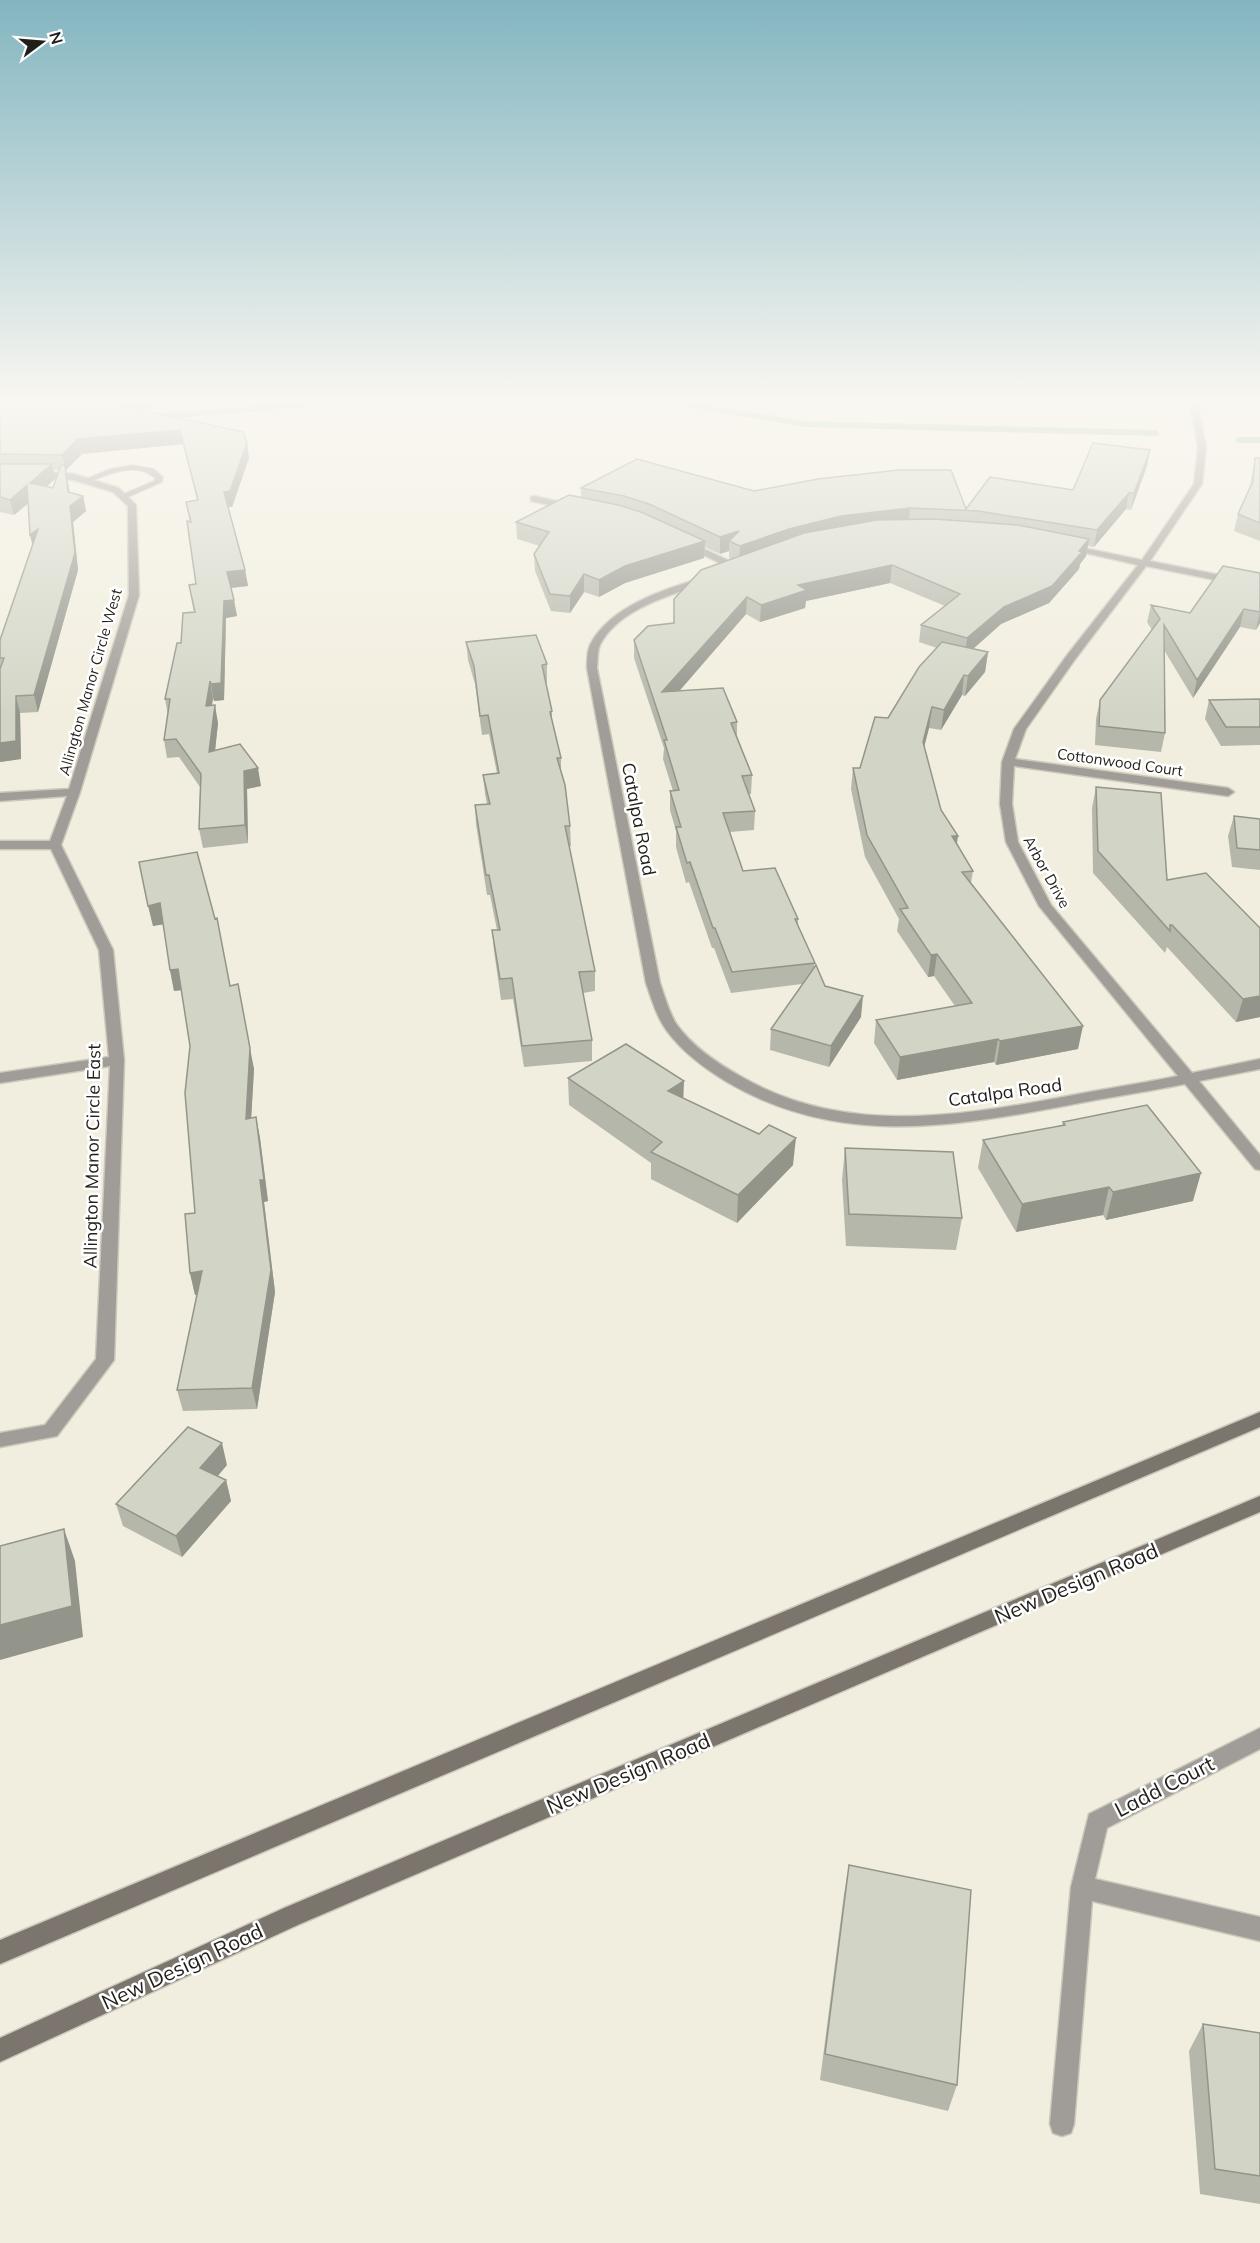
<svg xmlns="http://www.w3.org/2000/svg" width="1260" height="2243" font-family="Mulish,sans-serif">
<rect width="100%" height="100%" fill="#f2eedf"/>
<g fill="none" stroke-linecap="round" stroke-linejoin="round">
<path stroke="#8db784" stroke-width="6" d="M 667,401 L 805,424 L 1156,433
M 153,417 L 344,401
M 1239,440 L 1260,440"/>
<g stroke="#ccc9bc" stroke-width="2">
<path id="service" d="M 133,465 L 154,469 L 163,477 L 162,482 L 124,499 L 120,497 L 121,495 L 154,481 L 155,478 C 133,460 108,476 85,483 L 81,481 L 110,469 Z"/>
</g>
<g stroke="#ccc9bc" stroke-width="3">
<path id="minor" d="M 1187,401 L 1195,401 L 1200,413 L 1206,448 L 1202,484 L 1150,561 L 1260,583 L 1260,589 L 1146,566 L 1076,658 L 1026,729 L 1015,759 L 1228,788 L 1234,792 L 1228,796 L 1014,766 L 1012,804 L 1018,842 L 1051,905 L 1192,1073 L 1260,1059 L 1260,1069 L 1199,1081 L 1260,1155 L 1260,1170 L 1255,1169 L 1185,1084 C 1145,1092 1104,1098 1064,1106 C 947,1128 836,1146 727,1082 C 704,1068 678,1049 663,1025 C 655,1012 651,997 646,983 L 587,668 C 587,660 587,652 590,645 C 609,607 664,589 702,578 L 705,579 L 705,583 C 671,595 618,609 600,645 C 597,652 598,660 597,668 L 660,983 C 665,997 669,1013 677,1025 C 693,1047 717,1063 740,1076 C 839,1134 951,1118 1058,1098 C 1098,1090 1138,1084 1178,1076 L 1039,906 L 1006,842 L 1000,804 L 1002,762 L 1014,729 L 1068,654 L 1138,565 L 1064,548 L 1069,545 L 1142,560 L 1194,484 L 1198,448 L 1192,413 Z
M 49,472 L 74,474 L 119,488 L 136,505 L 139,595 L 80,792 L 61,845 L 113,950 L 124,1060 L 114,1360 L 57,1436 L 0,1447 L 0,1433 L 45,1425 L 96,1359 L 110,1066 L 0,1083 L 0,1073 L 109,1057 L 99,950 L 51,849 L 0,849 L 0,841 L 50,841 L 67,796 L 0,801 L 0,793 L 69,789 L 129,595 L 128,506 L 113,492 L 73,480 L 46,477 L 46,473 Z
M 534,496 L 575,505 L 576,507 L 572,510 L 531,501 L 531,497 Z
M 686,540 L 740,566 L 742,568 L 734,570 L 683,545 L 681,543 Z
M 1260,1728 L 1260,1749 L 1107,1828 L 1095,1879 L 1260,1917 L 1260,1941 L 1092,1901 L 1074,2124 L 1071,2133 L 1062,2136 L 1053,2133 L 1050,2124 L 1071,1887 L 1089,1814 Z"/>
</g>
<g stroke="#ccc9bc" stroke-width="3">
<path id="secondary" d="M 1260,1412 L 1260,1427 L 0,1964 L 0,1940 Z
M 1260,1496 L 1260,1512 L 300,1924 L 0,2062 L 0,2038 L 284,1908 Z"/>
</g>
<use href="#service" fill="#a09c97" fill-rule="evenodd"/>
<use href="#minor" fill="#a09c97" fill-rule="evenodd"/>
<use href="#secondary" fill="#7b756e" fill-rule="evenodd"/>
</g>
<path fill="#b5b7aa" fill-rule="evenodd" d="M 0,401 L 164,401 L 143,410 L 249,458 L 232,507 L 228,507 L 245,570 L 248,586 L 231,588 L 237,616 L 226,618 L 224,700 L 214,701 L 213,698 L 212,706 L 218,723 L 215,751 L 261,786 L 247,789 L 248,843 L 203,848 L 199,829 L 200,787 L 179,757 L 167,758 L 164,740 L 168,715 L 165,699 L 181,643 L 194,612 L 189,585 L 196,584 L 190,522 L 186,502 L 197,500 L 183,444 L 82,454 L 66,470 L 70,493 L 83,496 L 86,511 L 73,522 L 78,570 L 38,712 L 20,713 L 21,759 L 0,762 L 0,640 L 33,545 L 28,503 L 14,515 L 0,512 ZM 53,470 L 59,470 L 53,488 L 46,487 L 55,479 Z
M 1116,401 L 1150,401 L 1149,405 L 1119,405 Z
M 1150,450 L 1147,466 L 1131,510 L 1126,509 L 1094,547 L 1088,546 L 1086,556 L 1080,564 L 1079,569 L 1049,603 L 1001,624 L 973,649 L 988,652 L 985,672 L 965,696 L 962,695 L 941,730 L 929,728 L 924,747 L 941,810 L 956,844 L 973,871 L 971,883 L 1078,1049 L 996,1065 L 994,1062 L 897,1080 L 874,1043 L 876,1020 L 955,1006 L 934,976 L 928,977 L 897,931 L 899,919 L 865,857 L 851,789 L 853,768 L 860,768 L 888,718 L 937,648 L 919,642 L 921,625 L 945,606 L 890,583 L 806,601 L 805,608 L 760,622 L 746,614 L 679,691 L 737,722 L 737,736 L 752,775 L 751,794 L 749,794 L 755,811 L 754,830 L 730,832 L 743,871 L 798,919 L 798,926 L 815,963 L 814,967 L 825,986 L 861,1017 L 829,1067 L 770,1050 L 771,1029 L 802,984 L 731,993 L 714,948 L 712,948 L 689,882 L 686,883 L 676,847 L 676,831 L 670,810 L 670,791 L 673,791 L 663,759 L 664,748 L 634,658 L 634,640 L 673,623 L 732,559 L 729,558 L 729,551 L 720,554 L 705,547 L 704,558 L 625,583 L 599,597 L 584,592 L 570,613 L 551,611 L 535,571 L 534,554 L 540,546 L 517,539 L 516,522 L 581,497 L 581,488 L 754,491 L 966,509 L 1073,490 Z
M 1255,458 L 1260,458 L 1260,541 L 1234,531 L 1238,514 L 1250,487 L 1252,474 Z
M 1260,573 L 1260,623 L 1256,630 L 1240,627 L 1193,698 L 1164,650 L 1165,733 L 1161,752 L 1095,745 L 1096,719 L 1100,700 L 1152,630 L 1147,622 L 1151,605 L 1190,613 Z
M 466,642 L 547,664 L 547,683 L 546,683 L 552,711 L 552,723 L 561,758 L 561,772 L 570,826 L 571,846 L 569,846 L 595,971 L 595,991 L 583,993 L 592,1040 L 592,1061 L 524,1067 L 513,999 L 501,1000 L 494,951 L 492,930 L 497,930 L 490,895 L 487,895 L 476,824 L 475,805 L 487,804 L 485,794 L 483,775 L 497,773 L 489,734 L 482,735 L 475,684 L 468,660 Z
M 1260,699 L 1260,745 L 1221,746 L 1205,719 L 1209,700 Z
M 1096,787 L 1167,880 L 1260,928 L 1260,1017 L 1236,1022 L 1167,947 L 1165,953 L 1093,873 L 1092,808 Z
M 1234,816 L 1260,819 L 1260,870 L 1232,867 L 1228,836 Z
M 139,862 L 230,986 L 254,1069 L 251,1118 L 256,1117 L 260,1138 L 268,1201 L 264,1202 L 275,1292 L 257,1409 L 183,1411 L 177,1390 L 197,1294 L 195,1295 L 190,1273 L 195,1213 L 190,1046 L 181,990 L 174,991 L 170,970 L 163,924 L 153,926 Z
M 568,1078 L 683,1099 L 793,1165 L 737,1223 L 651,1179 L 651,1163 L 569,1105 Z
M 1063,1122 L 1193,1201 L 1106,1220 L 1103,1215 L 1016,1232 L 978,1168 L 983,1140 L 1062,1126 Z
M 845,1148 L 962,1218 L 956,1250 L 846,1246 L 842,1180 Z
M 227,1465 L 218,1476 L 226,1480 L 231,1501 L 182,1557 L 123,1526 L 116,1504 Z
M 849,1865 L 957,2085 L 948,2111 L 820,2080 L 844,1894 Z
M 1203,2024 L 1260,2033 L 1260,2204 L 1200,2194 L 1189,2051 Z"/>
<path fill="#93958b" d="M 126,401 L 164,401 L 121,419 L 118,405 Z
M 180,430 L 183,444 L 82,454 L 66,470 L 71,505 L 83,496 L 86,511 L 73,522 L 78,570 L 38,712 L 34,695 L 68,492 L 66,470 L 62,455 L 78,439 Z
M 247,443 L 249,458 L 232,507 L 227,507 L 224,492 Z
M 1150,450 L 1147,466 L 1131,510 L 1134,493 Z
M 52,464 L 55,479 L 33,498 L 30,483 Z
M 27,485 L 31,501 L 14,515 L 10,500 Z
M 1129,493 L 1126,509 L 1094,547 L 1097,530 Z
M 910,508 L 909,524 L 739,563 L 740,546 L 789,529 L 841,516 Z
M 38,529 L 34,551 L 30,535 Z
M 739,531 L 729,541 L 729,551 L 720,554 L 720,537 Z
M 1089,539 L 1086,556 L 1080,564 L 1079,569 L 1049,603 L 1001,624 L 965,656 L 967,638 L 1004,607 L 1079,551 Z
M 705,541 L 704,558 L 625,583 L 599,597 L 599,580 L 625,566 Z
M 892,565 L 890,583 L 806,601 L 805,608 L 760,622 L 761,605 L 798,585 Z
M 245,570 L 248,586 L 229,588 L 227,572 Z
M 584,574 L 584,592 L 570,613 L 570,596 Z
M 747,597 L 746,614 L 662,711 L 662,692 Z
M 234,600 L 237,616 L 226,618 L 224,700 L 214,701 L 211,684 L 224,601 Z
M 1244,609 L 1240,627 L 1193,698 L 1197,680 Z
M 1260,612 L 1260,623 L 1256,630 Z
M 988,652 L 985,672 L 965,696 L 968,676 Z
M 964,675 L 962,695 L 941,730 L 944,710 Z
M 210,681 L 213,698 L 209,724 L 206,706 Z
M 16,696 L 20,713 L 21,759 L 0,762 L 0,743 Z
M 215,705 L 218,723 L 213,770 L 209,752 Z
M 932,707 L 929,728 L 920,763 L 923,742 Z
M 258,768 L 261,786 L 247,789 L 248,843 L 245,825 L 244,771 Z
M 952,836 L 958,836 L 955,857 Z
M 160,903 L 165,924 L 153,926 L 148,906 Z
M 937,954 L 934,976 L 928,977 L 931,955 Z
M 178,969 L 182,990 L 174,991 L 170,970 Z
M 863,996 L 861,1017 L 829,1067 L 831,1046 Z
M 1260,996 L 1260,1017 L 1236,1022 L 1243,999 Z
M 1083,1026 L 1078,1049 L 996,1065 L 1000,1041 Z
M 998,1039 L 994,1062 L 897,1080 L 900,1057 Z
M 250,1048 L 254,1069 L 250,1140 L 246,1119 Z
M 684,1081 L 683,1108 L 668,1091 Z
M 256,1117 L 260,1138 L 268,1201 L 264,1202 L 275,1292 L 257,1409 L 252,1388 L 260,1180 Z
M 796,1138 L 793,1165 L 737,1223 L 738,1195 Z
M 1201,1173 L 1193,1201 L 1106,1220 L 1113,1192 Z
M 1109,1187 L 1103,1215 L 1016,1232 L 1022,1204 Z
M 202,1271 L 207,1293 L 195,1295 L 190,1273 Z
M 222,1443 L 227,1465 L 206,1489 L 200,1468 Z
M 226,1480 L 231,1501 L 182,1557 L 176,1536 Z
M 64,1529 L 75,1561 L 83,1637 L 0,1660 L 0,1625 Z"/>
<path fill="#d2d5c6" stroke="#93958b" stroke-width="1.5" d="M 0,401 L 126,401 L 118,405 L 243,432 L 247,443 L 230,491 L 224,492 L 245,570 L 227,572 L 234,600 L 224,601 L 221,683 L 211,684 L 210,681 L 206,706 L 215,705 L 209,752 L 240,744 L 258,768 L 244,771 L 245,825 L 199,829 L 201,774 L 176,739 L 164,740 L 170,699 L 165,699 L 177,643 L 181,643 L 183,613 L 195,612 L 189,585 L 196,584 L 187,521 L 191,522 L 186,502 L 198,500 L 180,430 L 78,439 L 62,455 L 0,454 Z
M 1093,443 L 1150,450 L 1134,493 L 1129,493 L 1097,530 L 978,511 L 910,508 L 841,516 L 789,529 L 740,546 L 729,541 L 739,531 L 720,537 L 649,504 L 624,496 L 581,488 L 637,459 L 754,491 L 818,479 L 899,470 L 951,470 L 966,509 L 990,477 L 1073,490 Z
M 1255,458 L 1260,458 L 1260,523 L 1238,514 L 1253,481 Z
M 0,464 L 52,464 L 30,483 L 53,488 L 61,465 L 65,465 L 68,492 L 83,496 L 70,506 L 75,553 L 34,695 L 16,696 L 16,741 L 0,743 L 0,669 L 4,658 L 0,658 L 0,640 L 38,529 L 30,535 L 27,485 L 10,500 L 0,497 Z
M 569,495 L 618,505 L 641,512 L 705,541 L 625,566 L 599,580 L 584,574 L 570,596 L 550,594 L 534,554 L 549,532 L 516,522 Z
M 934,519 L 1018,525 L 1089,539 L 1079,551 L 1082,552 L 1052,586 L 1004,607 L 967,638 L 921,625 L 960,594 L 892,565 L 798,585 L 807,590 L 761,605 L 747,597 L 662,692 L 723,688 L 737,722 L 731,723 L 752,775 L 742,776 L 755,811 L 723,813 L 743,871 L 775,868 L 798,919 L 795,919 L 815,963 L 732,972 L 715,928 L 713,928 L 690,862 L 687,863 L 676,827 L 681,827 L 670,791 L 679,790 L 664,740 L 667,740 L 634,640 L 648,626 L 674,623 L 674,599 L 701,570 L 804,533 L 877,520 Z
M 1223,566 L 1260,573 L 1260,612 L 1244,609 L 1197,680 L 1164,625 L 1165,733 L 1099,726 L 1100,700 L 1160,619 L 1151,605 L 1190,613 Z
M 536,635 L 547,664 L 542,665 L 552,711 L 550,712 L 561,758 L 557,758 L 565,785 L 570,826 L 565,826 L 595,971 L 579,972 L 592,1040 L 522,1046 L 512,978 L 500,979 L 492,930 L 500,930 L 489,875 L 486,875 L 475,805 L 490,804 L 483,775 L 499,773 L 488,715 L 480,716 L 474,666 L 466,642 Z
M 942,642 L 988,652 L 968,676 L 964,675 L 944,710 L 932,707 L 923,742 L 941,810 L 958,836 L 952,836 L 973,871 L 962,872 L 1083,1026 L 1000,1041 L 998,1039 L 900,1057 L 876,1020 L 972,1003 L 937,954 L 931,955 L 900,909 L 908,908 L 867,835 L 853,768 L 860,768 L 875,717 L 888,718 L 919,667 Z
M 1260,699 L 1260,727 L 1226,727 L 1209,700 Z
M 1096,787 L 1161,793 L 1167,880 L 1206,873 L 1260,928 L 1260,996 L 1243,999 L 1172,925 L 1170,925 L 1170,931 L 1098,851 Z
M 1234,816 L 1260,819 L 1260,850 L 1237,848 Z
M 197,852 L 215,919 L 217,918 L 230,986 L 238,984 L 250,1048 L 246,1119 L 256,1117 L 264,1180 L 260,1180 L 271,1270 L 252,1388 L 177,1390 L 202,1271 L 190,1273 L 185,1214 L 195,1213 L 185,1093 L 190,1046 L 178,969 L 170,970 L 160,903 L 148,906 L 139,862 Z
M 816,965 L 825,986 L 863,996 L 831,1046 L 771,1029 Z
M 626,1044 L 684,1081 L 668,1091 L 759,1134 L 769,1125 L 796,1138 L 738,1195 L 651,1152 L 662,1142 L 568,1078 Z
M 1147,1105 L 1201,1173 L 1113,1192 L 1109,1187 L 1022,1204 L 983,1140 L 1065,1125 L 1063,1122 Z
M 845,1148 L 953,1152 L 962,1218 L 849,1214 Z
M 188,1427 L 222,1443 L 200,1468 L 226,1480 L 176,1536 L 116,1504 Z
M 64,1529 L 72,1606 L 0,1625 L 0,1546 Z
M 849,1865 L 971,1890 L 957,2085 L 825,2054 Z
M 1203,2024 L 1260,2033 L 1260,2176 L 1215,2169 Z"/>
<linearGradient id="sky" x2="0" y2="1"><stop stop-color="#83b5c0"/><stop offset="0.56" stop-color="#f9f7f1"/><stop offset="1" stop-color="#f9f7f1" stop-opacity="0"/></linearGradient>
<rect width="1260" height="716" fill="url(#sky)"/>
<g text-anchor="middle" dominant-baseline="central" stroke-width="5" stroke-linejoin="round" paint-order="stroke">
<g font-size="15" fill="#211f1a" stroke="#fff">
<text transform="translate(90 682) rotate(-74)">Allington Manor Circle West</text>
<text transform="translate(1120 762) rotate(8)">Cottonwood Court</text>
<text transform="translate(1047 872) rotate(61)">Arbor Drive</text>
</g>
<g font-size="18" fill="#211f1a" stroke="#fff">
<text transform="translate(639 819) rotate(79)">Catalpa Road</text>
<text transform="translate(1005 1092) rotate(-8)">Catalpa Road</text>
<text transform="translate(92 1156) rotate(-89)">Allington Manor Circle East</text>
</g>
<g font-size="21" fill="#211f1a" stroke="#fff">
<text transform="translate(1076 1583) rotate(-23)">New Design Road</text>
<text transform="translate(628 1773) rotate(-23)">New Design Road</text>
<text transform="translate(1164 1786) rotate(-27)">Ladd Court</text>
<text transform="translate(182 1966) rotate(-25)">New Design Road</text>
</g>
</g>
<g transform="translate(42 42) rotate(74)" stroke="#ffffff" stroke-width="4.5" paint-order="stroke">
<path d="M0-4.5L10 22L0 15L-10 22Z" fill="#211f1a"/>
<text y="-9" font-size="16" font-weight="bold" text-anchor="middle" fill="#211f1a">N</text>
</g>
</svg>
